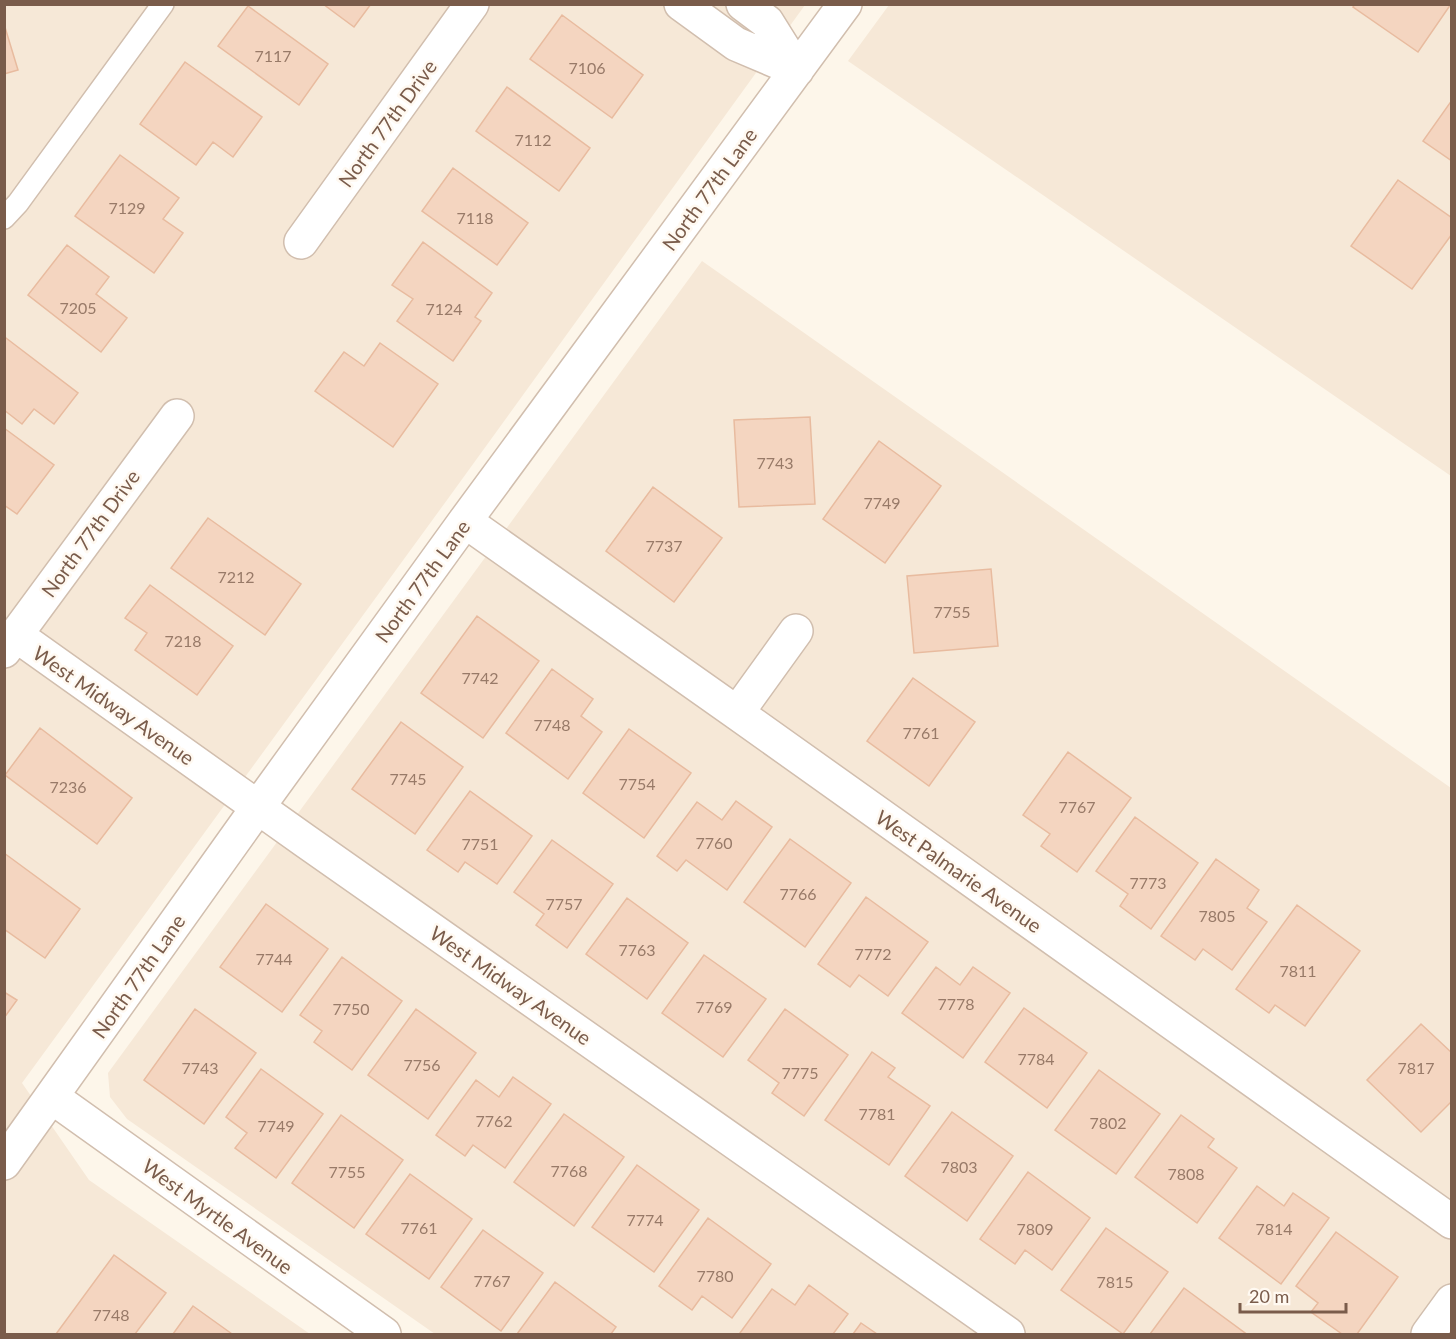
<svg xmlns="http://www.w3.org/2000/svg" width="1456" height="1339" font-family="Lato,sans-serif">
<rect width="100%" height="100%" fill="#fdf6ea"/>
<path fill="#f6e8d7" d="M 4,5 L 805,5 L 447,500 L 22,1083 L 89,1180 L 310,1334 L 5,1334 Z
M 889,5 L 1451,5 L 1451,476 L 848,61 Z
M 702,261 L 1451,788 L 1451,1334 L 435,1334 L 127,1119 L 110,1097 L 108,1073 Z"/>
<path fill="#f4d5c0" stroke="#e8bb9f" stroke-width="1.5" d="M 323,4 L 371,4 L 354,27 Z
M 1355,4 L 1451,4 L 1418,52 L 1353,7 Z
M 248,6 L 328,64 L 299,105 L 218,46 Z
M 562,15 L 643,75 L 612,118 L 530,59 Z
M 4,24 L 18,70 L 4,74 Z
M 185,62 L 262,117 L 233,157 L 213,142 L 196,165 L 140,124 Z
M 507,87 L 590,148 L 559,191 L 476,131 Z
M 1452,100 L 1452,161 L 1423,141 Z
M 120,155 L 179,198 L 163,219 L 183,233 L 154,273 L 75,216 Z
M 453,168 L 528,223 L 497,265 L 422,211 Z
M 1398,180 L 1452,218 L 1452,234 L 1412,289 L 1351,246 Z
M 423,242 L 492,293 L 475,317 L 481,321 L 453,361 L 397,321 L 413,299 L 392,285 Z
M 67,245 L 109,277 L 96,294 L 127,318 L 101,352 L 28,295 Z
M 6,338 L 78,393 L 54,424 L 34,409 L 22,424 L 4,410 L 4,340 Z
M 380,343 L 438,384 L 393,447 L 315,391 L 344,352 L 364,366 Z
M 810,417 L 815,504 L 739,507 L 734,420 Z
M 4,428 L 54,465 L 17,514 L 4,505 Z
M 879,441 L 941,486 L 885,563 L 823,519 Z
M 653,487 L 722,538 L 674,602 L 606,551 Z
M 208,518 L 301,584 L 265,635 L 171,568 Z
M 991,569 L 998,646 L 914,653 L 907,576 Z
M 150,585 L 233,646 L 197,695 L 135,650 L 147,633 L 125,618 Z
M 477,616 L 539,661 L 483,738 L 421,693 Z
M 552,669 L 593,699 L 581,716 L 602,732 L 568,779 L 506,733 Z
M 913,678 L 975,722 L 929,786 L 867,741 Z
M 401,722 L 463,767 L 415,834 L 352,789 Z
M 40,728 L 132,798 L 97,844 L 5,775 Z
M 629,729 L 691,773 L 644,838 L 583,793 Z
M 1068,752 L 1131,798 L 1077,872 L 1041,846 L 1050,834 L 1023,815 Z
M 470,791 L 532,836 L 497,884 L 465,862 L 458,872 L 427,850 Z
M 736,801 L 772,827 L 727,890 L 686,860 L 677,871 L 657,856 L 697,802 L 722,820 Z
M 1135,817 L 1198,863 L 1151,929 L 1120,906 L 1128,894 L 1096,871 Z
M 790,839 L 851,883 L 805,947 L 744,902 Z
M 552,840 L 613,884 L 567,948 L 536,925 L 544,914 L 514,892 Z
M 4,853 L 80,909 L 45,958 L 4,929 Z
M 1216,859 L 1259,890 L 1247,908 L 1267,922 L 1232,970 L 1203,949 L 1195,960 L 1161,936 Z
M 866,897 L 928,942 L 888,996 L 859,975 L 850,987 L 818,964 Z
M 627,898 L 688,943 L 647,999 L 586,954 Z
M 266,904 L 328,949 L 282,1012 L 220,967 Z
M 1297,905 L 1360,951 L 1305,1026 L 1275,1005 L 1269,1013 L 1236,989 Z
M 704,955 L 766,999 L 723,1057 L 662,1013 Z
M 342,957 L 402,1001 L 352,1070 L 314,1042 L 322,1031 L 300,1015 Z
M 936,967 L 960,985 L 973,967 L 1010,993 L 963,1058 L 902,1013 Z
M 4,992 L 17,1000 L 4,1018 Z
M 1024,1008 L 1087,1053 L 1047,1108 L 985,1062 Z
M 195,1009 L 256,1053 L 204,1124 L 144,1080 Z
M 416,1009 L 476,1053 L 428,1119 L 368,1075 Z
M 785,1009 L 848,1055 L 804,1116 L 772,1093 L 779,1083 L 748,1060 Z
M 1421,1024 L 1452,1053 L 1452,1101 L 1421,1132 L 1367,1080 Z
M 872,1052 L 895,1068 L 888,1077 L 930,1106 L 889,1165 L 825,1120 Z
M 261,1069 L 323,1114 L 276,1178 L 235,1148 L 247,1133 L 226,1117 Z
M 1099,1070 L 1160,1114 L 1116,1174 L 1055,1130 Z
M 513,1077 L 551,1104 L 505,1168 L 473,1145 L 465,1156 L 436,1135 L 476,1080 L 499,1097 Z
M 952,1112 L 1013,1156 L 967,1221 L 905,1176 Z
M 564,1114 L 624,1157 L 574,1226 L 514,1182 Z
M 341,1115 L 403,1160 L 354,1228 L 292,1183 Z
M 1181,1115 L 1214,1139 L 1208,1147 L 1237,1168 L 1197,1223 L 1135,1177 Z
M 637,1165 L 699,1210 L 654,1272 L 592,1227 Z
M 1028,1172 L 1090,1218 L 1052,1270 L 1025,1250 L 1015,1264 L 980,1239 Z
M 410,1174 L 472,1219 L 429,1279 L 366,1234 Z
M 1257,1186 L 1284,1206 L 1293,1193 L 1329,1218 L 1281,1284 L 1219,1238 Z
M 708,1218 L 771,1264 L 732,1318 L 702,1296 L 692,1310 L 659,1286 Z
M 1106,1228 L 1168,1272 L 1123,1334 L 1061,1290 Z
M 483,1230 L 543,1273 L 501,1331 L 441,1287 Z
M 1336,1232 L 1398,1277 L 1357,1334 L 1342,1334 L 1311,1312 L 1318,1303 L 1296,1286 Z
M 114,1255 L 166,1293 L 135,1334 L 56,1334 Z
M 555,1282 L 616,1327 L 611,1334 L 517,1334 Z
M 809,1285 L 848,1314 L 833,1334 L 742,1334 L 740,1333 L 772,1289 L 795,1305 Z
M 1184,1288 L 1245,1333 L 1243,1334 L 1150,1334 Z
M 193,1306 L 232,1334 L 173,1334 Z
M 861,1323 L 877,1334 L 853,1334 Z"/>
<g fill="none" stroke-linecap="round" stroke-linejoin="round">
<g stroke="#d1beae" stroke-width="24">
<path id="service" d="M 4,218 L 18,203 L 163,4"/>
</g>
<g stroke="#d1beae" stroke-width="36">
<path id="minor" d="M 681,4 L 736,44 L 797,70
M 743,4 L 767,22 L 797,70
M 301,242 L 472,4
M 465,521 L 737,713 L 1452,1222
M 16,635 L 304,840 L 1008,1334
M 4,651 L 177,416
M 737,713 L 796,631
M 52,1097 L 384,1334
M 4,1163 L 258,807 L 465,521 L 845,4
M 1428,1334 L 1452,1301"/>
</g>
<use href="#service" stroke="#fff" stroke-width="21"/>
<use href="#minor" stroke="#fff" stroke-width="33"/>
</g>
<g text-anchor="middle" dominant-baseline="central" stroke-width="5" stroke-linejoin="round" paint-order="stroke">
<g font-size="16" fill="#987a68">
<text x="273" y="55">7117</text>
<text x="587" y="67">7106</text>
<text x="533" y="139">7112</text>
<text x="127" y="207">7129</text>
<text x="475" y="217">7118</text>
<text x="78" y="307">7205</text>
<text x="444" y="308">7124</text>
<text x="775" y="462">7743</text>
<text x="882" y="502">7749</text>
<text x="664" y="545">7737</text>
<text x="236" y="576">7212</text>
<text x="952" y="611">7755</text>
<text x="183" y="640">7218</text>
<text x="480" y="677">7742</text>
<text x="552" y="724">7748</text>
<text x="921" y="732">7761</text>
<text x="408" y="778">7745</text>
<text x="637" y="783">7754</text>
<text x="68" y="786">7236</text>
<text x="1077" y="806">7767</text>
<text x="714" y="842">7760</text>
<text x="480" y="843">7751</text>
<text x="1148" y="882">7773</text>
<text x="798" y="893">7766</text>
<text x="564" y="903">7757</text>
<text x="1217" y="915">7805</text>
<text x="637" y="949">7763</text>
<text x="873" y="953">7772</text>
<text x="274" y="958">7744</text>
<text x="1298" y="970">7811</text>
<text x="956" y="1003">7778</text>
<text x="714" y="1006">7769</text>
<text x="351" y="1008">7750</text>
<text x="1036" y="1058">7784</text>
<text x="422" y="1064">7756</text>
<text x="200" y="1067">7743</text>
<text x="1416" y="1067">7817</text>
<text x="800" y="1072">7775</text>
<text x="877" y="1113">7781</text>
<text x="494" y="1120">7762</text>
<text x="1108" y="1122">7802</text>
<text x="276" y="1125">7749</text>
<text x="959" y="1166">7803</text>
<text x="569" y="1170">7768</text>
<text x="347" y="1171">7755</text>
<text x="1186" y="1173">7808</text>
<text x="645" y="1219">7774</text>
<text x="419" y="1227">7761</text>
<text x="1035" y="1228">7809</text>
<text x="1274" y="1228">7814</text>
<text x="715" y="1275">7780</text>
<text x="492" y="1280">7767</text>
<text x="1115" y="1281">7815</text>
<text x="111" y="1314">7748</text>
</g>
<g font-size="20" fill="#7a5c4b" stroke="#fff9f1">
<text transform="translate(387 123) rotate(-54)">North 77th Drive</text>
<text transform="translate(709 189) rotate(-54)">North 77th Lane</text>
<text transform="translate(90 533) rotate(-54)">North 77th Drive</text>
<text transform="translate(422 581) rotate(-54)">North 77th Lane</text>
<text transform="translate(114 705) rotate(35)">West Midway Avenue</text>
<text transform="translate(959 871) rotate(35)">West Palmarie Avenue</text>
<text transform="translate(138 976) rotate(-55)">North 77th Lane</text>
<text transform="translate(511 985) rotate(35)">West Midway Avenue</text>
<text transform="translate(218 1216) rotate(36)">West Myrtle Avenue</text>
</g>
</g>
<rect width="1456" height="1339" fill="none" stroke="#7a5c4b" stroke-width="12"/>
<path d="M1240 1303v9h106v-9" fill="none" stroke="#7a5c4b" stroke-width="3"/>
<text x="1249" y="1303" font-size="18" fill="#7a5c4b" stroke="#fff9f1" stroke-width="4.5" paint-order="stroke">20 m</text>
</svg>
